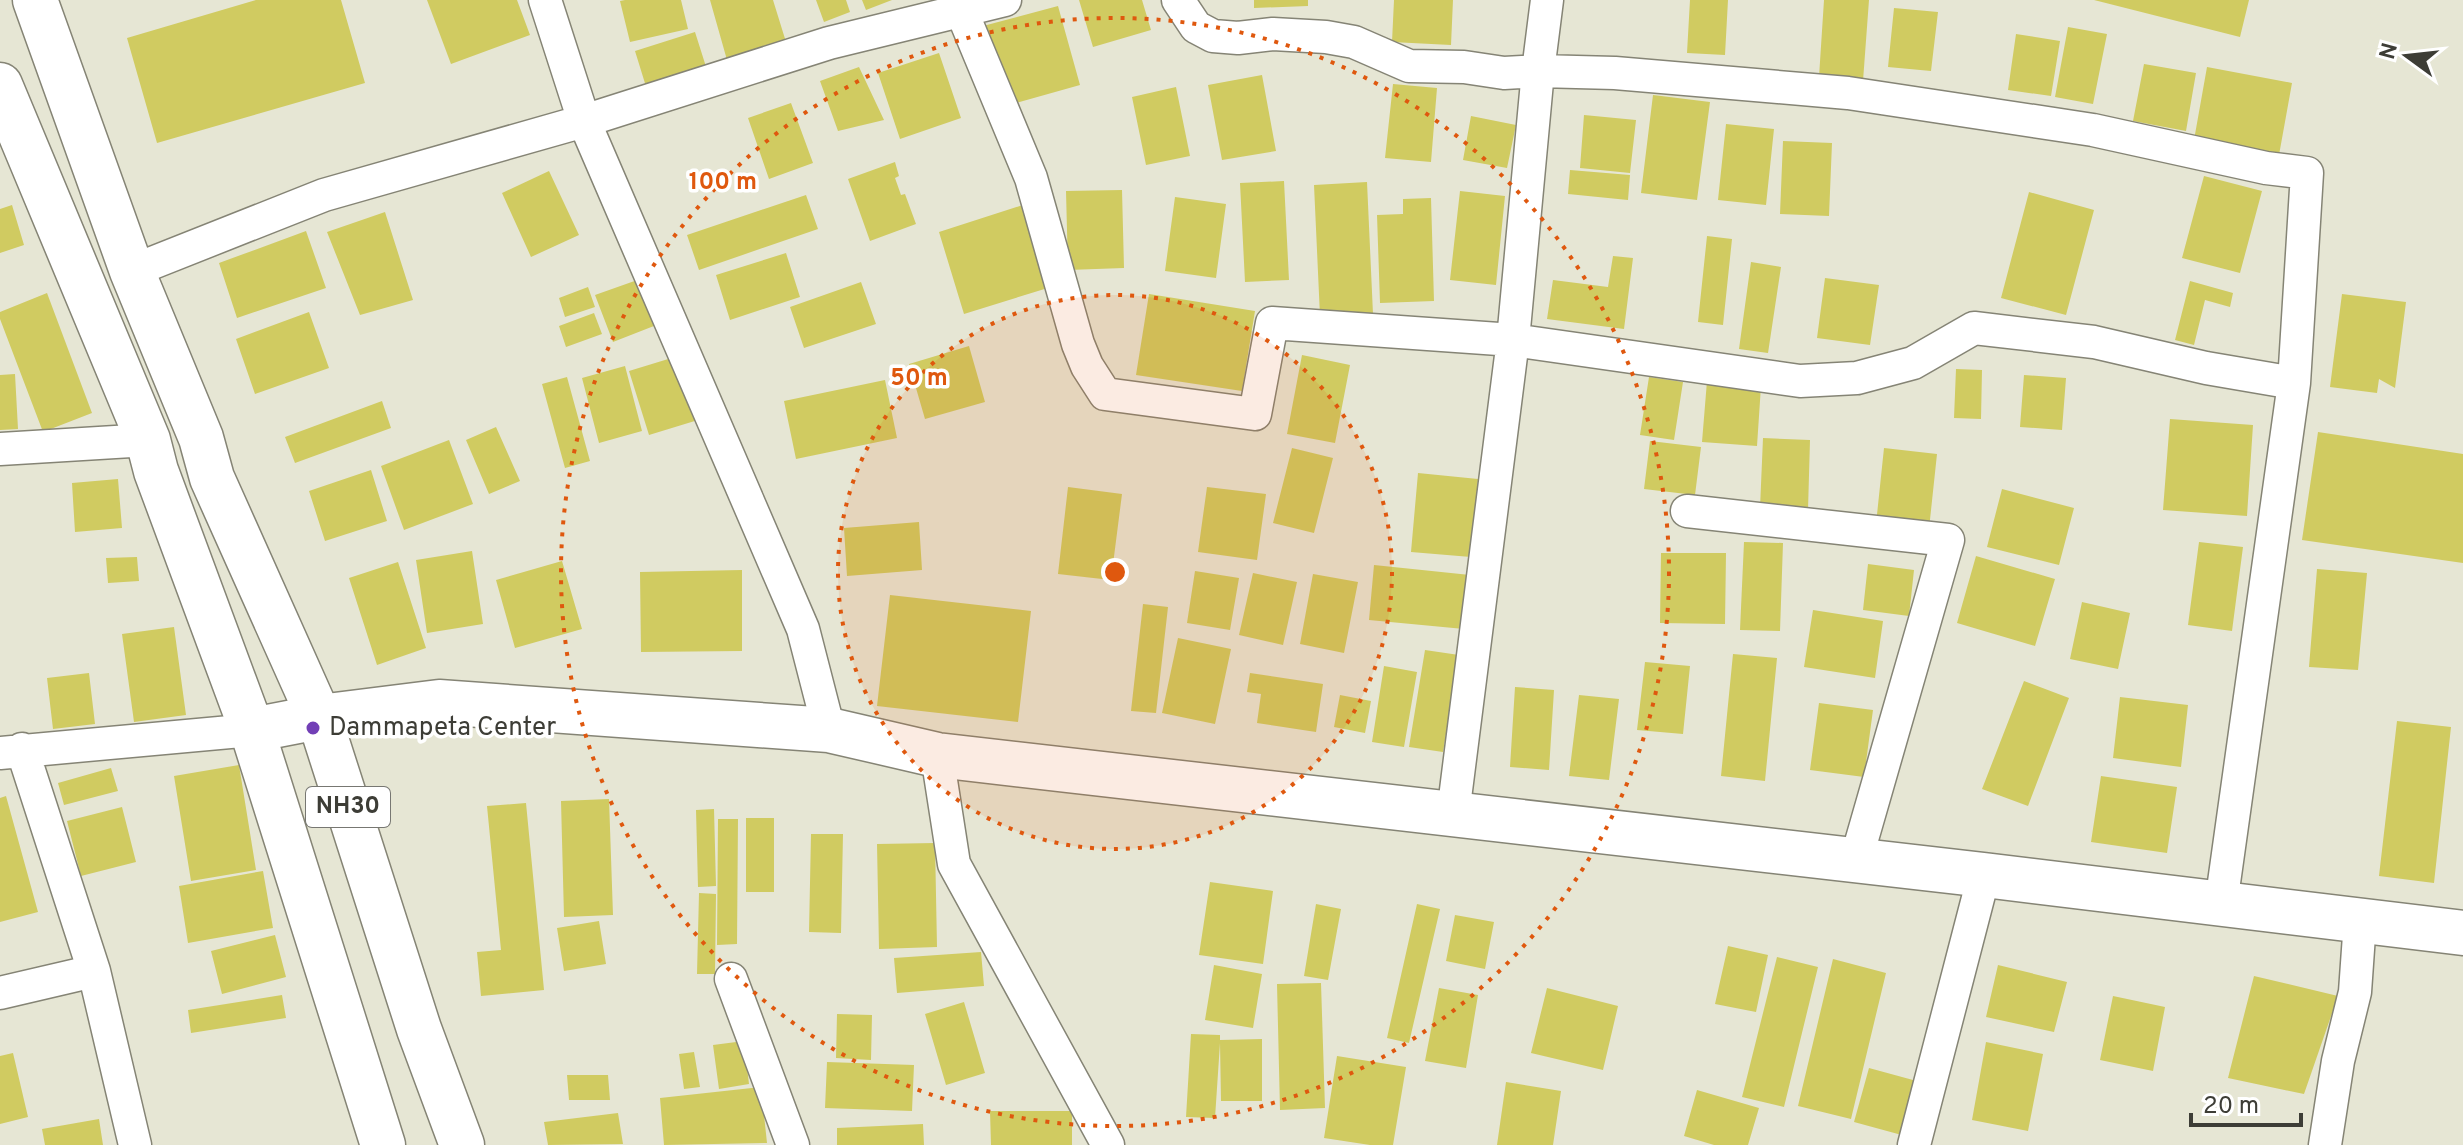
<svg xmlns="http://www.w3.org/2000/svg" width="2463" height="1145" font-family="Overpass,sans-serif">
<rect width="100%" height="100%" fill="#e6e6d4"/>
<path fill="#d0cb61" d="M 256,0 L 341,0 L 365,83 L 157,143 L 127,38 Z
M 427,0 L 517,0 L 530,35 L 451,64 Z
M 625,0 L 681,0 L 688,29 L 630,42 L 620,1 Z
M 710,0 L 773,0 L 786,42 L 727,60 Z
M 816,0 L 846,0 L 850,12 L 824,22 Z
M 862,0 L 892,0 L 866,10 Z
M 1079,0 L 1142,0 L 1151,30 L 1093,47 Z
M 1254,0 L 1308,0 L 1308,6 L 1254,8 Z
M 1394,0 L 1453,0 L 1451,45 L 1392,42 Z
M 1690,0 L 1728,0 L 1725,55 L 1687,53 Z
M 1824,0 L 1869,0 L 1863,81 L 1819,77 Z
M 2094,0 L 2249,0 L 2240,37 Z
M 1058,6 L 1080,85 L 1005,106 L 983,26 Z
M 1894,8 L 1938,12 L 1931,71 L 1888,67 Z
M 2068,27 L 2107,34 L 2093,104 L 2055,97 Z
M 695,32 L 708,73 L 648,93 L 635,51 Z
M 2016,34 L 2060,41 L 2051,96 L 2008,90 Z
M 939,53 L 961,118 L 900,139 L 878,73 Z
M 2144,64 L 2196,73 L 2186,131 L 2133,121 Z
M 859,67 L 884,120 L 838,131 L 820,81 Z
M 2207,67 L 2292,83 L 2279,155 L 2194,140 Z
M 1262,75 L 1276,151 L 1222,160 L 1208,85 Z
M 1393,84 L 1437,88 L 1431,162 L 1385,158 Z
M 1176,87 L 1190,156 L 1146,165 L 1132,97 Z
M 1653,95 L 1710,102 L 1697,200 L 1641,193 Z
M 791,103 L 813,163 L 769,179 L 748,118 Z
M 1584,115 L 1636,120 L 1630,173 L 1580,168 Z
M 1471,116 L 1516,125 L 1507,168 L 1463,160 Z
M 1726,124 L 1774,129 L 1766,205 L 1718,200 Z
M 1783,141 L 1832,143 L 1829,216 L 1780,214 Z
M 895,162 L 899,176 L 895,178 L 901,195 L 905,194 L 916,224 L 870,241 L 848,179 Z
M 1570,170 L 1630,175 L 1628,200 L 1568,194 Z
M 549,171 L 579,235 L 531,257 L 502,193 Z
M 2204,176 L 2262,191 L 2240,273 L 2182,258 Z
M 1284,181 L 1289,280 L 1245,282 L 1240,183 Z
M 1367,182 L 1373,314 L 1320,316 L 1314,185 Z
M 1122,190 L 1124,268 L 1068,270 L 1066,191 Z
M 1460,191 L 1505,196 L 1496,285 L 1450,280 Z
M 2029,192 L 2094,210 L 2066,315 L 2001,298 Z
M 806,195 L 818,229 L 699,270 L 687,235 Z
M 1175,197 L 1226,204 L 1216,278 L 1165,271 Z
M 1431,198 L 1434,301 L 1380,303 L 1377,215 L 1403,214 L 1403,199 Z
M 1026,204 L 1051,287 L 964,314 L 939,232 Z
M 12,205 L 24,245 L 0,253 L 0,209 Z
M 385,212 L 413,300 L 360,315 L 327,232 Z
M 306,231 L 326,288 L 237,318 L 219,263 Z
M 1707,236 L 1732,239 L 1723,325 L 1698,322 Z
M 786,253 L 800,297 L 730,320 L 716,275 Z
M 1613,256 L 1633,258 L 1624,329 L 1547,319 L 1553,280 L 1608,287 Z
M 1751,262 L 1781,267 L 1768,353 L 1739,349 Z
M 643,278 L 659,324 L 613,342 L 595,295 Z
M 1825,278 L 1879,285 L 1870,345 L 1817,338 Z
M 2190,281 L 2233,293 L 2230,307 L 2205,300 L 2194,345 L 2175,340 Z
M 861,282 L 876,324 L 804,348 L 790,307 Z
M 588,287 L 595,307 L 565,317 L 559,298 Z
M 47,293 L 92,413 L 43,432 L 0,319 L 0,312 Z
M 1149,294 L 1255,311 L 1242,391 L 1136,375 Z
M 2342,294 L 2406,302 L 2395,388 L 2379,379 L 2377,393 L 2330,387 Z
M 309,312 L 329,368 L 255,394 L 236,339 Z
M 594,313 L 602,334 L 566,347 L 559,326 Z
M 969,346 L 985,402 L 925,419 L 909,364 Z
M 1302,355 L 1350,365 L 1335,443 L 1287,434 Z
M 678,356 L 698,420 L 649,435 L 629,371 Z
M 625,366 L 642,431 L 599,443 L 582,378 Z
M 1956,369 L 1982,370 L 1981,419 L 1954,418 Z
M 15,374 L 18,429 L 0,430 L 0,375 Z
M 2024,375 L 2066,378 L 2062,430 L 2020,427 Z
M 567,377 L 590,461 L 565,468 L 542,384 Z
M 1649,377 L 1683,382 L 1674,440 L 1640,435 Z
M 885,380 L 897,438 L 796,459 L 784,401 Z
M 1707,381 L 1761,386 L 1757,446 L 1702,442 Z
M 382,401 L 391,428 L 295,463 L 285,437 Z
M 2170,419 L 2253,425 L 2247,516 L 2163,510 Z
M 496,427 L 520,481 L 489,494 L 466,440 Z
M 2318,432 L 2463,454 L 2463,563 L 2302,540 Z
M 1763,438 L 1810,440 L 1808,510 L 1760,508 Z
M 449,440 L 473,504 L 404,530 L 381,466 Z
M 1650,441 L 1701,447 L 1695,495 L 1644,489 Z
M 1292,448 L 1333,458 L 1314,533 L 1273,523 Z
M 1884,448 L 1937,454 L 1929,529 L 1876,524 Z
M 371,470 L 387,521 L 325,541 L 309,491 Z
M 1418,473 L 1478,479 L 1471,557 L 1411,552 Z
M 118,479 L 122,528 L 75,532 L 72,483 Z
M 1068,487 L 1122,494 L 1111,580 L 1058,574 Z
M 1207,487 L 1266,494 L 1257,560 L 1198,552 Z
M 2002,489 L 2074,508 L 2059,565 L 1987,547 Z
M 919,522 L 922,570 L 847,576 L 844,528 Z
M 1744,542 L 1783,543 L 1780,631 L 1740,630 Z
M 2199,542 L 2243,547 L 2232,631 L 2188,625 Z
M 472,551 L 483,624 L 427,633 L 416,560 Z
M 1661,553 L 1726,553 L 1725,624 L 1660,623 Z
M 1976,556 L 2055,579 L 2035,646 L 1957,623 Z
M 137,557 L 139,581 L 108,583 L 106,558 Z
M 562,561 L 582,629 L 515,648 L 496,580 Z
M 398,562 L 426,648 L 377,665 L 349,578 Z
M 1868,564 L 1914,570 L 1909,616 L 1863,610 Z
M 1374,565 L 1470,575 L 1464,629 L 1369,620 Z
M 2317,569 L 2367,573 L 2358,670 L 2309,667 Z
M 742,570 L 742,651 L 641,652 L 640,572 Z
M 1195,571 L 1239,578 L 1230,630 L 1187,623 Z
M 1253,573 L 1297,582 L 1283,645 L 1239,635 Z
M 1313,574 L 1358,582 L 1344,653 L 1300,644 Z
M 890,595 L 1031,611 L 1018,722 L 877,706 Z
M 2082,602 L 2130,613 L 2118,669 L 2070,659 Z
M 1143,604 L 1168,607 L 1156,713 L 1131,711 Z
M 1813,610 L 1883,621 L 1875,678 L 1804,667 Z
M 174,627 L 186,715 L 134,722 L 122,634 Z
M 1178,638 L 1231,649 L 1215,724 L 1162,713 Z
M 1425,650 L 1459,655 L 1443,752 L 1409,747 Z
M 1733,654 L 1777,658 L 1765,781 L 1721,776 Z
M 1645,662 L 1690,666 L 1683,734 L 1637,730 Z
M 1384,666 L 1417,672 L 1404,747 L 1372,742 Z
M 89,673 L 95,724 L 53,729 L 47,678 Z
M 1250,673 L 1323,684 L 1316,732 L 1257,723 L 1261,694 L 1247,692 Z
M 2024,681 L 2069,698 L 2028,806 L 1982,789 Z
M 1515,687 L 1554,690 L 1549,770 L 1510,767 Z
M 1340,695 L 1371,701 L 1365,733 L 1334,727 Z
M 1579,695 L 1619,699 L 1609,780 L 1569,776 Z
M 2120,697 L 2188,705 L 2181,767 L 2113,758 Z
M 1819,703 L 1873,710 L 1864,777 L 1810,770 Z
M 2397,721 L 2451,727 L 2434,883 L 2379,876 Z
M 239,765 L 256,870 L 191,881 L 174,776 Z
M 111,768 L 118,791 L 64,805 L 58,783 Z
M 2101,776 L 2177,787 L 2167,853 L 2091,842 Z
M 6,796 L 38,912 L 0,922 L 0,798 Z
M 609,799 L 613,915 L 564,917 L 561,801 Z
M 526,803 L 544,990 L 481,996 L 477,952 L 501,950 L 487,806 Z
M 122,807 L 136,862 L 81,876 L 67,821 Z
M 714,809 L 716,886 L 698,887 L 696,810 Z
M 746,818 L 774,818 L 774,892 L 746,892 Z
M 718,819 L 738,819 L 737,944 L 717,945 Z
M 811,834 L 843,834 L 841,933 L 809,932 Z
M 935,843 L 937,947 L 879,949 L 877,844 Z
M 263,871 L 273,928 L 188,943 L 179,886 Z
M 1210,882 L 1273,891 L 1263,964 L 1199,955 Z
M 699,893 L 716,894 L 715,974 L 697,974 Z
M 1316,904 L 1341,909 L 1328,980 L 1304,976 Z
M 1417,904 L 1440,909 L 1409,1043 L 1387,1038 Z
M 1455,915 L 1494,922 L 1485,969 L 1446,961 Z
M 599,921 L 606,964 L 564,971 L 557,928 Z
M 275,935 L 286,977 L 222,994 L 211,951 Z
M 1728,946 L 1768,955 L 1756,1012 L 1715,1004 Z
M 981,952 L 984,986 L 897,993 L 894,958 Z
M 1777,957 L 1818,967 L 1784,1107 L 1742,1097 Z
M 1833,959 L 1886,973 L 1851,1119 L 1798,1106 Z
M 1214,965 L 1262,974 L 1253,1028 L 1205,1020 Z
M 1998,965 L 2067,982 L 2054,1032 L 1986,1017 Z
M 2254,976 L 2338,996 L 2304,1094 L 2228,1078 Z
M 1321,983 L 1325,1108 L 1280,1110 L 1277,984 Z
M 1439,988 L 1478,995 L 1466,1068 L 1425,1061 Z
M 1547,988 L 1618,1006 L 1603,1070 L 1531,1053 Z
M 282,995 L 286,1018 L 191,1033 L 188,1010 Z
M 2113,996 L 2165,1007 L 2153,1071 L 2100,1060 Z
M 964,1002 L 985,1073 L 946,1085 L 925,1014 Z
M 837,1014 L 872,1015 L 871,1060 L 836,1058 Z
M 1191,1034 L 1220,1035 L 1220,1040 L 1262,1039 L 1262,1101 L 1221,1101 L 1220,1043 L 1215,1118 L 1186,1117 Z
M 744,1041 L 749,1084 L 719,1089 L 713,1045 Z
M 1986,1042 L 2043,1054 L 2028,1131 L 1972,1120 Z
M 694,1052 L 700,1087 L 684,1089 L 679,1054 Z
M 13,1053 L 28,1117 L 0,1124 L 0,1056 Z
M 1337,1056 L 1406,1067 L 1393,1145 L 1370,1145 L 1324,1138 Z
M 827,1062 L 914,1065 L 912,1111 L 825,1108 Z
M 1869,1068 L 1924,1083 L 1909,1137 L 1854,1122 Z
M 567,1075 L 608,1075 L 610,1100 L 569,1100 Z
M 1506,1082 L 1561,1091 L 1553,1145 L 1497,1145 Z
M 761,1087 L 767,1143 L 664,1145 L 660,1098 Z
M 1697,1090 L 1759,1108 L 1748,1145 L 1714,1145 L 1684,1136 Z
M 990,1111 L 1072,1111 L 1072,1145 L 991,1145 Z
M 618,1113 L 623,1144 L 548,1145 L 544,1122 Z
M 99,1119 L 103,1145 L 45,1145 L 42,1129 Z
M 923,1124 L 924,1145 L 837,1145 L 837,1128 Z"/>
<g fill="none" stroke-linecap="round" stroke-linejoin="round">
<g stroke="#858475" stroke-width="35">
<path id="street" d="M 545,0 L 584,121 L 803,629 L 829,730
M 957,0 L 1031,178 L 1078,344 L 1087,366 L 1105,394 L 1255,414 L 1272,323 L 1513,340 L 1800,381 L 1857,378 L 1913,363 L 1974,328 L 2094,342 L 2206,368 L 2294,383
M 1178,0 L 1196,27 L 1213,36 L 1238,38 L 1273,34 L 1326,37 L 1354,42 L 1409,66 L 1464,67 L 1504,73 L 1538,71 L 1615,73 L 1848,93 L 2093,130 L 2266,168 L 2307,173 L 2294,383 L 2221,904
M 132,271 L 324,195 L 584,121 L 829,43 L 1005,0
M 0,449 L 148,440
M 1687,511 L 1948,540 L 1856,860
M 22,749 L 94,971 L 135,1145
M 0,753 L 252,730
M 937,755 L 954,864 L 1108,1145
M 1453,814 L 1513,340 L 1538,71 L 1547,0
M 731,979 L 793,1145
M 0,993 L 94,971
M 1914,1145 L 1984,875
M 2325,1145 L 2338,1061 L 2355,992 L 2360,921"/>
</g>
<g stroke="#858475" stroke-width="47">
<path id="secondary" d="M 252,730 L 319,717 L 439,702 L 829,730 L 937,755 L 1984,875 L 2463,933"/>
</g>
<g stroke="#858475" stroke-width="47">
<path id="highway" d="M 35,0 L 132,271 L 201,438 L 212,478 L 319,717 L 419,1029 L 462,1145
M 0,85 L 148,440 L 156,471 L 252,730 L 383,1145"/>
</g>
<use href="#street" stroke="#fff" stroke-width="32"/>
<use href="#secondary" stroke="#fff" stroke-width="44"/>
<use href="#highway" stroke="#fff" stroke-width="44"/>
</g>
<circle cx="1115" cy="572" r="277" fill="#df580e" fill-opacity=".12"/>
<g fill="none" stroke="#df580e" stroke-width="4" stroke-dasharray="4 8">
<circle cx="1115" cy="572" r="277"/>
<circle cx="1115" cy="572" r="554"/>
</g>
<circle fill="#723fb6" stroke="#fff" stroke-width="3" cx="313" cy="728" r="8"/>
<g text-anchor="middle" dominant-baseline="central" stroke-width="7" stroke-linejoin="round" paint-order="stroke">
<rect fill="#fff" stroke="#777772" stroke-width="2" x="306" y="787" width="84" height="40" rx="6"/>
<g font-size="24" font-weight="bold" fill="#3d3d36">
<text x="348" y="807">NH30</text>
</g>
<g font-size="26" fill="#3d3d36" stroke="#fff" text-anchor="start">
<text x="329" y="728">Dammapeta Center</text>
</g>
</g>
<circle cx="1115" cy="572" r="12" fill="#df580e" stroke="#fff" stroke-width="4"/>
<g font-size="24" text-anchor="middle" font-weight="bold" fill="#df580e" stroke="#fff" stroke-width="7" stroke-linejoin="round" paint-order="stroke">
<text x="723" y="189">100 m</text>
<text x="919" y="385">50 m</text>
</g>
<g transform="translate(2407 56) rotate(285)" stroke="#ffffff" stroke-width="6" paint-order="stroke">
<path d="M0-6L14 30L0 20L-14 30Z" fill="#3d3d36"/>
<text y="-12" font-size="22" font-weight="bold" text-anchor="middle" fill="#3d3d36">N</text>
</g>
<path d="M2191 1113v12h110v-12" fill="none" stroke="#3d3d36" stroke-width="4"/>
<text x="2203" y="1113" font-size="24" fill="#3d3d36" stroke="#ffffff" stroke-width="6" paint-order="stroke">20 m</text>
</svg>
